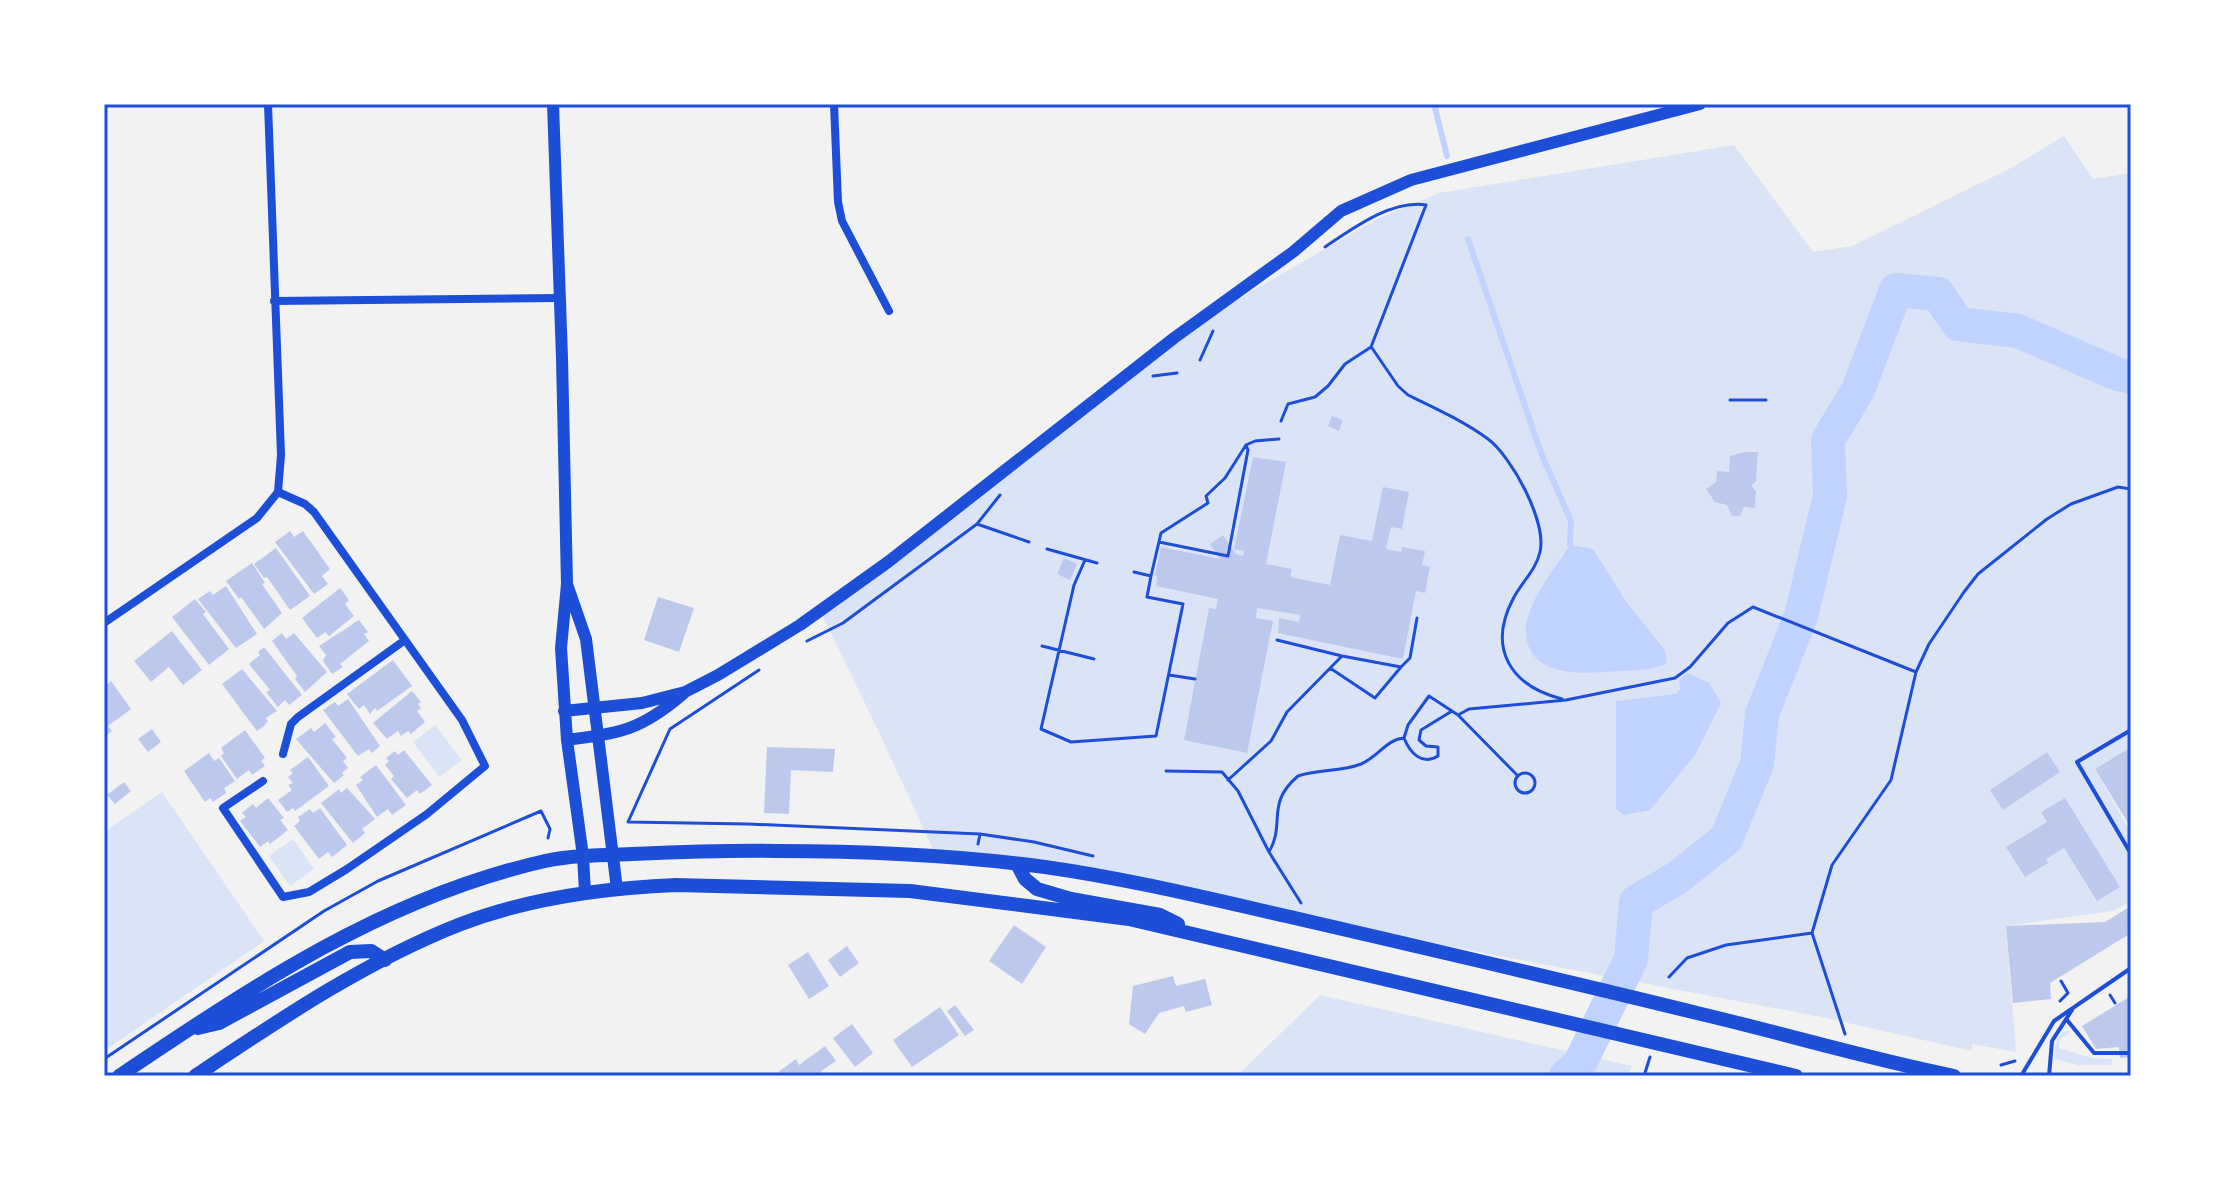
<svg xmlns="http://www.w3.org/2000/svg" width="2235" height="1180" font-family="Helvetica,sans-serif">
<rect width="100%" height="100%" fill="#f2f2f2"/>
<path fill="#dbe4f7" d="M 2064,136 L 2093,179 L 2131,173 L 2131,747 L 2095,769 L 2131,833 L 2131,901 L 2112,911 L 2006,926 L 2016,1052 L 1972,1044 L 1972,1051 L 1826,1018 L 1017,864 L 937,858 L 877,728 L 822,615 L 1209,316 L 1377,219 L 1439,193 L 1734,145 L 1813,252 L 1852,246 L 2011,168 Z
M 435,725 L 462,760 L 439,777 L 413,742 Z
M 162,792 L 264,941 L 104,1051 L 104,832 Z
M 293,839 L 314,869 L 290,886 L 269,856 Z
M 1320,995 L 1632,1066 L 1627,1076 L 1237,1076 Z
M 2069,1031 L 2069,1034 L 2060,1039 L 2059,1048 L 2092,1058 L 2113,1059 L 2111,1065 L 2077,1065 L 2055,1059 C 2053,1049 2056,1041 2062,1032 Z"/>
<path fill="#bfd3fe" d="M 1570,545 L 1593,549 L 1627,603 L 1665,650 L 1667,663 C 1652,671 1636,670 1619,671 C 1586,674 1526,679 1526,631 C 1525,604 1556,567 1570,545 Z
M 1688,673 L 1709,683 L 1721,703 L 1695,755 L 1650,810 L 1624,815 L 1616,809 L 1616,701 L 1676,694 L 1680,689 L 1679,680 Z"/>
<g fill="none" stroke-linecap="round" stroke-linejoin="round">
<path stroke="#bfd3fe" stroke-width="6" d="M 1434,104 L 1447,156
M 1468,239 L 1541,453 L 1571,521 L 1570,545"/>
<path stroke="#bfd3fe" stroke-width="34" d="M 1566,1076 L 1579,1065 L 1631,959 L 1636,902 L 1677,878 L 1726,839 L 1757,764 L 1762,714 L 1801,616 L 1830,496 L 1828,440 L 1858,390 L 1896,290 L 1938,294 L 1958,324 L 2018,331 L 2117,374 L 2131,377"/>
</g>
<path fill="#bdc9ec" d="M 1332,416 L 1343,420 L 1339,431 L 1328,426 Z
M 1745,452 L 1758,452 L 1756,481 L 1751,486 L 1756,491 L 1755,508 L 1744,507 L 1740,516 L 1732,516 L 1727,505 L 1715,502 L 1706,489 L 1716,482 L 1717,471 L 1729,472 L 1730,456 Z
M 1253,457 L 1286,462 L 1266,564 L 1292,569 L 1290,577 L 1330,585 L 1340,535 L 1372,541 L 1383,487 L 1409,492 L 1402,529 L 1391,527 L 1386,549 L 1401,552 L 1402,547 L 1425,551 L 1422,565 L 1430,567 L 1425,593 L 1416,591 L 1403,659 L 1278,633 L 1279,618 L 1299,622 L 1300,615 L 1257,608 L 1256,618 L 1273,621 L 1247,753 L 1184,740 L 1209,608 L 1216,609 L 1218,599 L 1156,586 L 1157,576 L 1155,575 L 1161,547 L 1220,559 L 1210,544 L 1223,535 L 1236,554 L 1243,556 L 1244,551 L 1234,549 Z
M 290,531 L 294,537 L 303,531 L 330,569 L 322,576 L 328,584 L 314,594 L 275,542 Z
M 276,548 L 310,596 L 290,610 L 267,577 L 264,578 L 254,564 Z
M 1064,558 L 1077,564 L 1070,580 L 1057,574 Z
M 252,563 L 265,583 L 262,584 L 282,613 L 264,629 L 241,597 L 239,599 L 226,581 Z
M 226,586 L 257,634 L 236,648 L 198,599 L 210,591 L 213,595 Z
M 340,588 L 349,600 L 345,604 L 354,616 L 329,636 L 325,632 L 317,638 L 302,618 Z
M 658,597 L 694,608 L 679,652 L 644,640 Z
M 195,599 L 206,612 L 203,614 L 229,649 L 209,665 L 172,617 Z
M 359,620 L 368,632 L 364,634 L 369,641 L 340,664 L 343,667 L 332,674 L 323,661 L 326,655 L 319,646 Z
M 172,631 L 202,670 L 183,685 L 169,667 L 151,682 L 134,661 Z
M 282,633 L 286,639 L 294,633 L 327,672 L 305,692 L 295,679 L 297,676 L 272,641 Z
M 264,647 L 302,695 L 289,705 L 285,700 L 278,707 L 266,692 L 270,690 L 249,664 L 260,655 L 258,652 Z
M 393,660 L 412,686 L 377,711 L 375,708 L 370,714 L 364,705 L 359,709 L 347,694 Z
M 242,669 L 277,711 L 266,718 L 268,721 L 264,726 L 257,731 L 222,684 Z
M 111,681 L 131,709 L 108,726 L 112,731 L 104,737 L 104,687 Z
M 412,691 L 421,702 L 418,704 L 421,708 L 417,711 L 425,722 L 411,734 L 408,731 L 401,736 L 398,731 L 387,739 L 373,723 Z
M 348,699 L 380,746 L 372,753 L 369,749 L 358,756 L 323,710 L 335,702 L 338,706 Z
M 325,723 L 336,737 L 332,739 L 347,758 L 343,761 L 348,768 L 342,773 L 344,775 L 334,783 L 296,739 L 311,728 L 314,732 Z
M 152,729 L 161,742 L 148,752 L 138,739 Z
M 245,730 L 265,758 L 261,761 L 265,766 L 252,775 L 249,770 L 237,779 L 221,756 L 224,753 L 221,748 Z
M 767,747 L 835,749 L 833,772 L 791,770 L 789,814 L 764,813 Z
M 2131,747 L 2131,828 L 2095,769 Z
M 404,750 L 432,785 L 420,794 L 417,790 L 407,798 L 391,779 L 394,776 L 385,765 L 389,761 L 386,758 L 395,751 L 398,755 Z
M 2047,752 L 2060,772 L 2003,810 L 1990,790 Z
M 209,753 L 214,761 L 219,758 L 235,781 L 224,788 L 226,793 L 213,802 L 210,798 L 205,802 L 184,771 Z
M 308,757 L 329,786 L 295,811 L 293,808 L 287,812 L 278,800 L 292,790 L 288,785 L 293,783 L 288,777 L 293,773 L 290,770 Z
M 376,765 L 406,805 L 392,815 L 388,809 L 377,817 L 356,785 L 363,780 L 360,777 Z
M 124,782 L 131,791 L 115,804 L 107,795 Z
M 347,788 L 375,819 L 362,829 L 365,833 L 353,843 L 321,803 L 339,789 L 341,793 Z
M 268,798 L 284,818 L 280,820 L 288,830 L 270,844 L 268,841 L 260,847 L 240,821 L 246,817 L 242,813 L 253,804 L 256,808 Z
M 2065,798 L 2120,887 L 2097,901 L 2064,848 L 2046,859 L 2048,863 L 2025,877 L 2006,847 L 2047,822 L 2041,812 Z
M 320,808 L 347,845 L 332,857 L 328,852 L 319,859 L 294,826 L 300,821 L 298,817 L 310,809 L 313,813 Z
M 2131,906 L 2131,933 L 2050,983 L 2051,999 L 2013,1003 L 2006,926 L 2105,922 Z
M 1014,925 L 1046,947 L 1022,984 L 989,961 Z
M 847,946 L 859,963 L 840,977 L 828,960 Z
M 808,952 L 829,986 L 809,999 L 788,965 Z
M 1173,976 L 1176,986 L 1205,979 L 1212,1005 L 1186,1012 L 1184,1006 L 1159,1013 L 1145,1034 L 1129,1024 L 1133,986 Z
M 2131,996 L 2131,1057 L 2120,1058 L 2119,1047 L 2096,1049 L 2082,1026 Z
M 955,1005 L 974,1030 L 965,1036 L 947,1011 Z
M 940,1007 L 959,1035 L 912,1067 L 893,1040 Z
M 852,1024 L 873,1053 L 855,1067 L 833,1038 Z
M 825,1046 L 836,1061 L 821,1071 L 825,1076 L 773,1076 L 796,1059 L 799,1065 Z"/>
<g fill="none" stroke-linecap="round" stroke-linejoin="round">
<path stroke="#1d4ed8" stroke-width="3" d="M 1372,348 L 1398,386 L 1408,395 C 1435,408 1465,422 1488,439 C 1512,457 1547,522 1540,552 C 1536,570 1521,583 1513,599 C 1487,649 1511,686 1562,699
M 1200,360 L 1213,331
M 1153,376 L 1177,373
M 1730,400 L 1766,400
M 1281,421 L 1288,404 L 1315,397 L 1328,386 L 1345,364 L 1371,347 L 1426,205 C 1392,199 1352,229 1325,247
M 977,524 L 1000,495
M 1159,542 L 1228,556 L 1248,450 L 1246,445
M 1047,549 L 1097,563
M 1085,560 L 1074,585 L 1041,729 L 1071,742 L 1156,736 L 1183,604 L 1147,597 L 1151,576 L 1134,572
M 1151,576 L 1161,533 L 1208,503 L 1206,496 L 1225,478 L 1246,445 L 1255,441 L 1279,439
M 807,641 L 843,623 L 977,524 L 1029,542
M 1042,646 L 1094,659
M 1401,667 L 1410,658 L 1417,618
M 1330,668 L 1375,698 L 1401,667 L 1342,656
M 759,670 L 670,729 L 628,822 L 748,824 L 980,834 L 978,844
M 1169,675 L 1195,679
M 1404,738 L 1408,725 L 1429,696 L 1458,715
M 1166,771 L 1222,772 L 1238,791 L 1269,852 L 1301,903
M1515 783a10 10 0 1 1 20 0a10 10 0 1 1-20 0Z
M 1518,776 L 1458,715 L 1469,709 L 1566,700 L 1675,678 L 1690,667 L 1728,623 L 1753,607 L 1916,672
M 1228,780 L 1271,741 L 1287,712 L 1342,656 L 1277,640
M 980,834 L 1034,842 L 1093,856
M 1269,852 C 1286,823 1265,804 1298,776 C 1318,769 1341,772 1361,764 C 1378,757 1387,739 1404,738 C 1410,753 1422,766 1438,756 L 1438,747 L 1426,746 L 1419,740 L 1421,730 L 1452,711
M 1812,933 L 1832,865 L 1891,780 L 1916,672 L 1929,644 L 1964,592 L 1978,574 L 2047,519 L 2071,504 L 2118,487 L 2131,489
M 1669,977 L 1687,958 L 1726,945 L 1812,933 L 1845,1034
M 2110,995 L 2115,1003
M 2060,1001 L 2068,993 L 2061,981
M 104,1059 L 324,911 L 378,881 L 541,811 L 550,829 L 548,838
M 2001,1065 L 2015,1061
M 1644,1076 L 1650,1057"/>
<path stroke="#1d4ed8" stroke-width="4" d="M 2131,730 L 2077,762 L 2131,854
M 2067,1020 L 2094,1053 L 2131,1053
M 2021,1076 L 2054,1021 L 2131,968
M 2049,1076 L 2052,1041 L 2072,1010"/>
<path stroke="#1d4ed8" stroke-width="8" d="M 834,104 L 838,202 L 842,221 L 889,311
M 274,301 L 560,298
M 104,623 L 257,518 L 278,492 L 281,455 L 268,104
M 283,754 L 291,724 L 298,717 L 405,640
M 263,781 L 223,808 L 283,897 L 309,892 L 347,869 L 427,814 L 485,766 L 462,720 L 314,512 L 305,504 L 278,492"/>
<path stroke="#1d4ed8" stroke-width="12" d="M 553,104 L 562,358 L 567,584 L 561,648 L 567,740 L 583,856 L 585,892
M 568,587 L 586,639 L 617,889
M 564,711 L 642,703 L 685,692 L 718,675 L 800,625 L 888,562 L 1174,338 L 1293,252 L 1341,211 L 1411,180 L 1700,104
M 567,740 C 621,733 641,730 683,694"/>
<path stroke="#1d4ed8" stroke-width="14" d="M 1017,864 L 1025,879 L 1037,889 L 1071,899 L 1160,915 L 1178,924
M 198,1028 L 219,1023 L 350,952 L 371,951 L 385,960
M 119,1076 C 253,986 385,897 545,861 C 574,855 603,855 632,854 C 680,852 728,850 776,851 C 865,851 956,855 1045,867 C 1130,879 1215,900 1299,919 C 1433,950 1567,981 1701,1014 C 1786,1034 1869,1059 1954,1076
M 195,1076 C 279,1020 366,961 461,924 C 529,898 603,888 676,885 L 910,891 L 1129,919 L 1796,1076"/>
</g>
<rect width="2235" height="1180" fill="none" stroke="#ffffff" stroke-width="212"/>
<rect x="106" y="106" width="2023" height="968" fill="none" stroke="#1d4ed8" stroke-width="3"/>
</svg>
